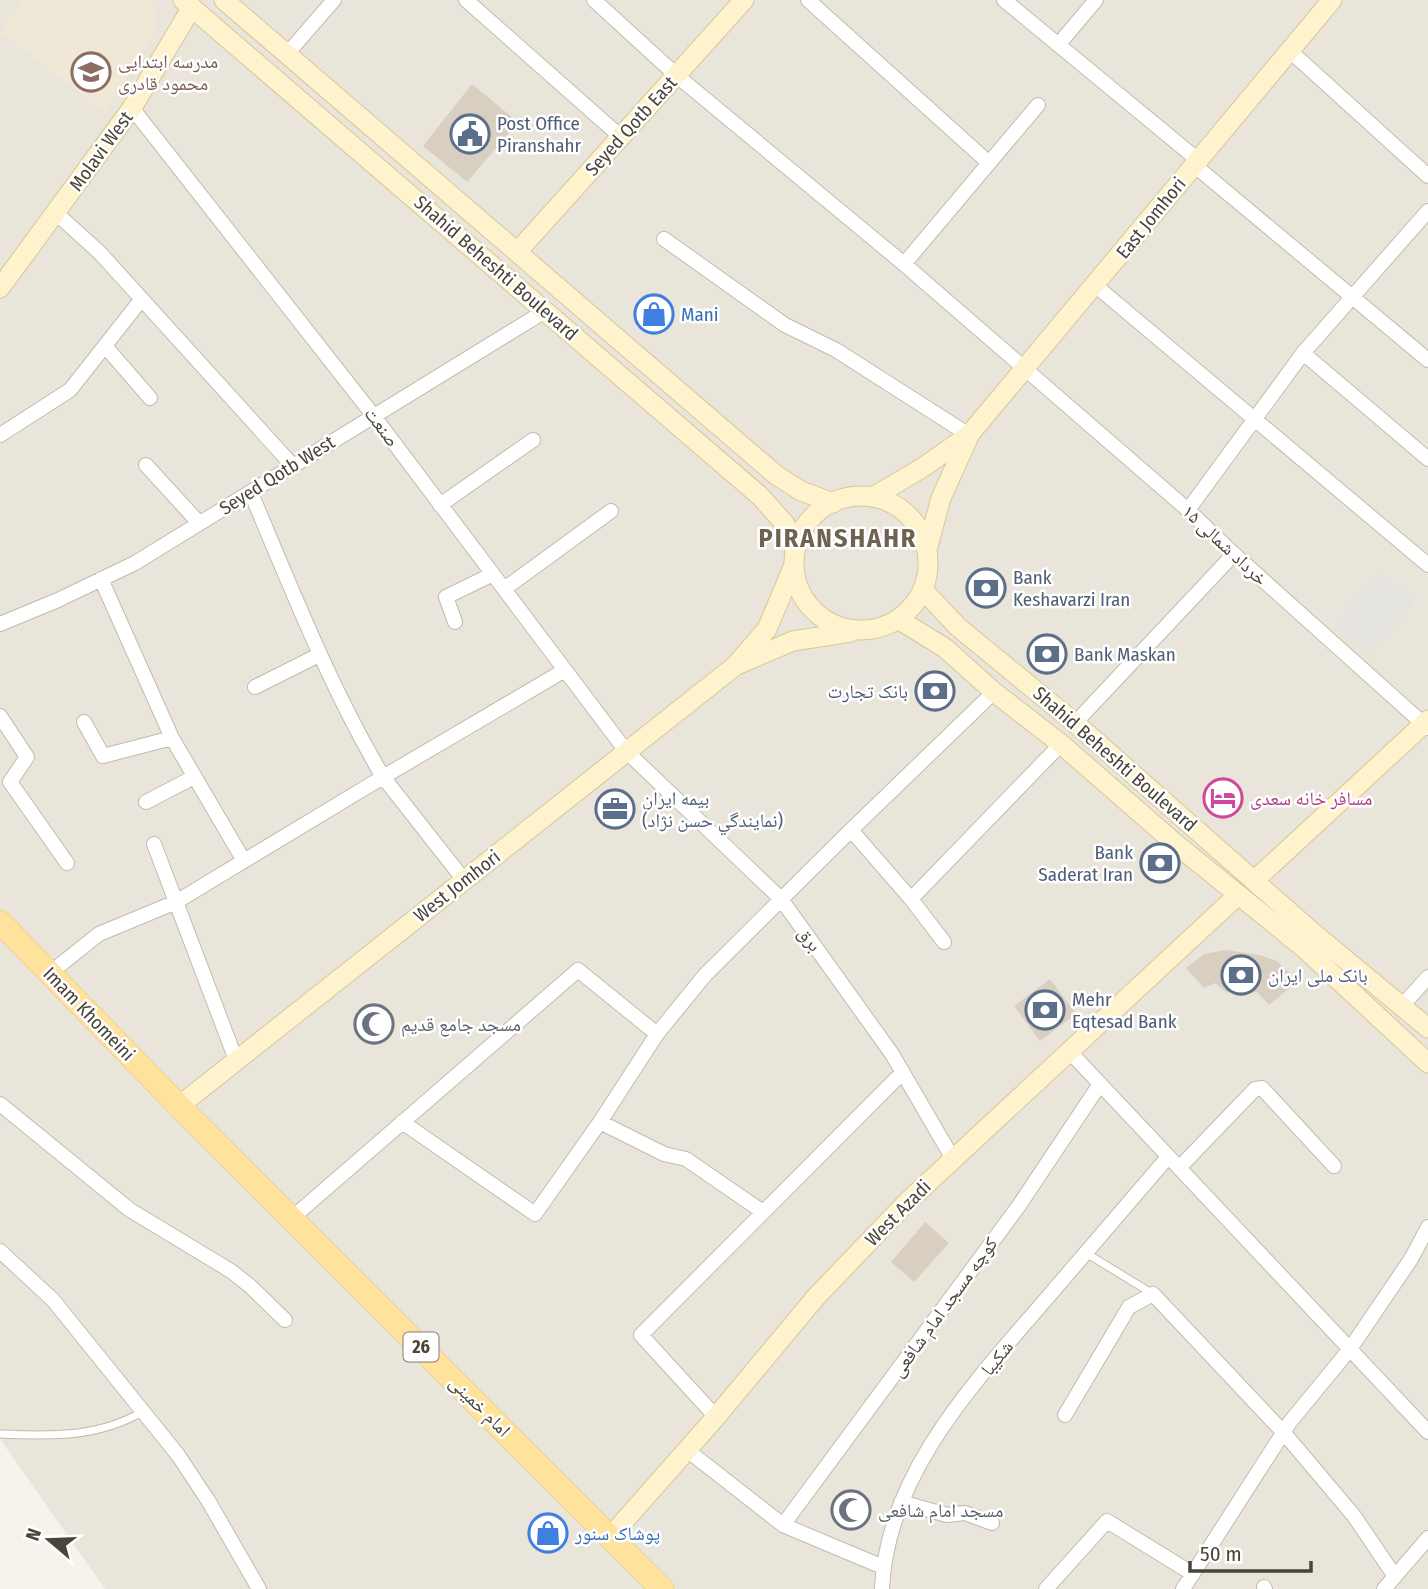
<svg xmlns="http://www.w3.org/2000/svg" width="1428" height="1589" font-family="'Fira Sans Condensed','Noto Naskh Arabic',sans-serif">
<rect width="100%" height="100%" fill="#f6f3ec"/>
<path fill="#eae5da" d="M 0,0 L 1428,0 L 1428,1589 L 105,1589 L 0,1439 Z"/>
<path fill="#efe8d6" d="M 24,0 L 152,0 L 156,16 L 156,29 L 105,113 L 0,31 Z"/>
<path fill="#e5e3e0" d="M 1381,574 L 1415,602 L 1369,653 L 1335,624 Z"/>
<path fill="#d8cfc1" d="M 472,84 L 518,122 L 467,182 L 423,146 Z
M 1226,950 L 1260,955 L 1277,961 L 1298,981 L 1269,1005 L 1257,992 L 1241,994 L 1226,992 L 1215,983 L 1204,988 L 1186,968 L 1204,954 Z
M 1050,979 L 1076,1014 L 1040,1041 L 1014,1006 Z
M 925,1222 L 949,1243 L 914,1282 L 891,1262 Z"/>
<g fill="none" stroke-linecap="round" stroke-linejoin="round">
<g stroke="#c2bbae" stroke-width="9">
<path id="lane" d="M 1086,1253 L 1153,1294
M 0,1434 C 50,1436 97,1438 142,1412"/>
</g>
<g stroke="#c2bbae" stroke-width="16">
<path id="street" d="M 466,0 L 621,137
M 594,0 L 676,75 L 904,264 L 1188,510 L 1234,554 L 1428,728
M 808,0 L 989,163
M 1004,0 L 1198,160
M 1058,45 L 1096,0
M 1289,50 L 1428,176
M 287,54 L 334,0
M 132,108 L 373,415 L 626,751 L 781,899 L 892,1054 L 953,1159
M 1194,165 L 1428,360
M 56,213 L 100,253 L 293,466
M 664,239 L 785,325 L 836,350 L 969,435
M 904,264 L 1038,105
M 1096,286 L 1428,565
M 105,346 L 150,398
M 1303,353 L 1428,459
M 0,435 L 70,390 L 141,300
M 146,465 L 199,523
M 251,493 C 292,590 330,687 383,777 L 565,670
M 440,505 L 533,440
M 1188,510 L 1303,353 L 1428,211
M 101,579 L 172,738 L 244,861
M 504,589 L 611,511
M 455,622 L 446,597 L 493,574
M 0,624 L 58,600 L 135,563 L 545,311
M 255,687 L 319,655
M 994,692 L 851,830 L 911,899 L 1061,744
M 0,716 L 27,757 L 10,782 L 67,863
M 84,722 L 103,756 L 172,738
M 1075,723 L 1234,554
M 146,802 L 194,777
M 154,844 L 176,902 L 383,777 L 464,880
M 911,899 L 944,942
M 50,973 L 99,934 L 176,902 L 236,1060
M 1402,1006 L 1428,977
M 657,1034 L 705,975 L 851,830
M 1070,1052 L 1428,1432
M 0,1104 L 130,1210 L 231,1271 L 250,1286 L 285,1320
M 600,1122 L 664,1154 L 686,1159 L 763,1212
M 1179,1168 L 1255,1089 L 1262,1088 L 1334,1166
M 292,1218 L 578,970 L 657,1034 L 600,1122 L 535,1214 L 402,1122
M 0,1251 L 53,1300 L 178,1455 L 209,1502 L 259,1589
M 1065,1415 L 1129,1307 L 1153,1294 L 1284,1433 L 1354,1516 L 1394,1575
M 716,1417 L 641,1335 L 903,1072
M 687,1450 L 783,1525 L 883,1567
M 901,1502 L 947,1515 L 965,1513 L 992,1523
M 783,1525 L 1018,1207 L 1100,1084
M 1264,1587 L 1265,1589
M 882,1589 C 887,1473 975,1382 1047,1298 C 1087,1251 1128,1204 1168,1157
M 1046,1589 L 1107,1521 L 1193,1574
M 1183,1589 L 1290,1422 L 1350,1349 L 1411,1259 L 1428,1227
M 1384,1589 L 1428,1538"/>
</g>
<g stroke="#d6c79b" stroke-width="21">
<path id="secondary" d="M 183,0 L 760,496 L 785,524 L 796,546
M 224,0 L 776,475 L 801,491 L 833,503
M 517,252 L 744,0
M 0,288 L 132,108 L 192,7
M794 563a67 67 0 1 1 134 0a67 67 0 1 1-134 0Z
M 873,497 L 922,468 L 969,435 L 1332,0
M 927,550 L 941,498 L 969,436
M 923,590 L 958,627 L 1075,723 L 1311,931 L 1428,1028
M 898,619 L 945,648 L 994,692 L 1061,744 L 1177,845 L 1304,948 L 1428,1063
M 739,664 L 793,641 L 851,632
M 1255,880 L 1428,720
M 179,1106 L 735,666 L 767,629 L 794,565
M 611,1536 L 716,1417 L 816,1297 L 905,1204 L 1238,895"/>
</g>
<g stroke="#e6c16a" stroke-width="24">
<path id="primary" d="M 0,922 L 179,1106 L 662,1589"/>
</g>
<use href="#lane" stroke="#fff" stroke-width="7"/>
<use href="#street" stroke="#fff" stroke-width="14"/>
<use href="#secondary" stroke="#fff3cd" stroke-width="19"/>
<use href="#primary" stroke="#ffe39c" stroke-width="23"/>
</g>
<defs>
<g id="school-ring" transform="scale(2.0125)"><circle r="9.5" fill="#fff" stroke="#8d6e63" stroke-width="1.5"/><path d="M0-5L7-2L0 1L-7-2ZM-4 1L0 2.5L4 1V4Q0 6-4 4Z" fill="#8d6e63"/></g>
<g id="civic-ring" transform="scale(2.0125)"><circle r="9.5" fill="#fff" stroke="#5c6f8a" stroke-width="1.5"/><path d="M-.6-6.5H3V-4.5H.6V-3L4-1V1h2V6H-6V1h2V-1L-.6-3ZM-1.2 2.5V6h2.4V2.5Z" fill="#5c6f8a"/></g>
<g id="shop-ring" transform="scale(2.0125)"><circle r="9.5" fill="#fff" stroke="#3f7fe0" stroke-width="1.5"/><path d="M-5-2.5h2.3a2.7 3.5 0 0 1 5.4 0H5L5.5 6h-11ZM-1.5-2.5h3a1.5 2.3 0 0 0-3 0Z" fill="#3f7fe0"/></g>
<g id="bank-ring" transform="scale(2.0125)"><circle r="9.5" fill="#fff" stroke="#5c6f8a" stroke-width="1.5"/><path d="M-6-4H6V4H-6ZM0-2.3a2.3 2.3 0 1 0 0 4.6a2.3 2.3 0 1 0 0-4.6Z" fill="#5c6f8a"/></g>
<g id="hotel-ring" transform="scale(2.0125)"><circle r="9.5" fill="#fff" stroke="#d1479c" stroke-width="1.5"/><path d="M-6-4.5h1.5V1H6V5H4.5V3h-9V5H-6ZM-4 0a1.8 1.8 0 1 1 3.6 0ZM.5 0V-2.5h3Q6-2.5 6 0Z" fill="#d1479c"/></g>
<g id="office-ring" transform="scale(2.0125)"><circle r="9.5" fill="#fff" stroke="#5c6f8a" stroke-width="1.5"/><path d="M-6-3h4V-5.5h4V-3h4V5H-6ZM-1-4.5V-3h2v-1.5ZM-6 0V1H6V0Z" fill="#5c6f8a"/></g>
<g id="mosque-ring" transform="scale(2.0125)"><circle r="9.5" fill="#fff" stroke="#6b7280" stroke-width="1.5"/><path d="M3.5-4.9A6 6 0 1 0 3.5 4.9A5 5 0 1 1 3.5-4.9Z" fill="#6b7280"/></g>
</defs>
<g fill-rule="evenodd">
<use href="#school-ring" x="91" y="72"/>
<use href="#civic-ring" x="470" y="134"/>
<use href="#shop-ring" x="654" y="314"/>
<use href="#bank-ring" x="986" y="588"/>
<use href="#bank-ring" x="1047" y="654"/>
<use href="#bank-ring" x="935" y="691"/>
<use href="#hotel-ring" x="1223" y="798"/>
<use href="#office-ring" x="615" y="809"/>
<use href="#bank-ring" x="1160" y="863"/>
<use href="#bank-ring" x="1241" y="975"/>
<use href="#bank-ring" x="1045" y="1010"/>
<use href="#mosque-ring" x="374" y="1024"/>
<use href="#mosque-ring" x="851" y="1510"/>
<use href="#shop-ring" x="548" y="1533"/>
</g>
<g text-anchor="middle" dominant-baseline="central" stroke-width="5" stroke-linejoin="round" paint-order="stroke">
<rect fill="#fff" stroke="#817c74" stroke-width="2" x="403.5" y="1332.5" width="35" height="29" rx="5"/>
<g font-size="18" font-weight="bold" fill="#4b4439">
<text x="421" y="1347">26</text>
</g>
<g font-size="19" fill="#785e54" stroke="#fff" text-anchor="start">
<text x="118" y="61">مدرسه ابتدایى<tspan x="118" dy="22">محمود قادرى</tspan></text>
</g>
<g font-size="19" fill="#4e5e75" stroke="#fff" text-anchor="start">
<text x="497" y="123">Post Office<tspan x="497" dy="22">Piranshahr</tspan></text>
<text x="1013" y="577">Bank<tspan x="1013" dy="22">Keshavarzi Iran</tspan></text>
<text x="1074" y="654">Bank Maskan</text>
<text x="908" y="691" text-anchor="end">بانک تجارت</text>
<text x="642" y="798">بيمه ايران<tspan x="642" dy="22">(نمايندگي حسن نژاد)</tspan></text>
<text x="1133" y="852" text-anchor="end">Bank<tspan x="1133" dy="22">Saderat Iran</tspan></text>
<text x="1268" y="975">بانک ملی ایران</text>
<text x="1072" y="999">Mehr<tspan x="1072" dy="22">Eqtesad Bank</tspan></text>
</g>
<g font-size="19" fill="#4b4439" stroke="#fff">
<text transform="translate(631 126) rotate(-48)">Seyed Qotb East</text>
<text transform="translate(101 151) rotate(-54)">Molavi West</text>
<text transform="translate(1151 218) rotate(-51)">East Jomhori</text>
<text transform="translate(496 268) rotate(41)">Shahid Beheshti Boulevard</text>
<text transform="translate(382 427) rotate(53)">صنعت</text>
<text transform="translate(277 475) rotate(-32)">Seyed Qotb West</text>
<text transform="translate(1225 545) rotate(43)">۱۵ خرداد شمالی</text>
<text transform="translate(1115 759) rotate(41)">Shahid Beheshti Boulevard</text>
<text transform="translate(457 886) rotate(-38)">West Jomhori</text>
<text transform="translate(810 939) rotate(54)">برق</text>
<text transform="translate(89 1014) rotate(46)">Imam Khomeini</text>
<text transform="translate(898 1213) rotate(-45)">West Azadi</text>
<text transform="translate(944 1307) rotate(-54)">کوچه مسجد امام شافعی</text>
<text transform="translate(997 1358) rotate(-51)">شکیبا</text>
<text transform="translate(480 1406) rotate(45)">امام خمینی</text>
</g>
<g font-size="19" fill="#366cbe" stroke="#fff" text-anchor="start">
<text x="681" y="314">Mani</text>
<text x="575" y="1533">پوشاک سنور</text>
</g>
<g font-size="19" fill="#b23c85" stroke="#fff" text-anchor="start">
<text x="1250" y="798">مسافر خانه سعدی</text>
</g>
<g font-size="19" fill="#5b616d" stroke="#fff" text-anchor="start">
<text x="401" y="1024">مسجد جامع قدیم</text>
<text x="878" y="1510">مسجد امام شافعی</text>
</g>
<g font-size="26" font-weight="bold" letter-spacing="2" fill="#6e6250" stroke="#fff">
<text x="838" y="538">PIRANSHAHR</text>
</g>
</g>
<g transform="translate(49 1540) rotate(289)" stroke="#ffffff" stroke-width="5" paint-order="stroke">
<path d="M0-5L12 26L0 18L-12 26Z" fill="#4b4439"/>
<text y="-10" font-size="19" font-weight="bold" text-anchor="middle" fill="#4b4439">N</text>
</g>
<path d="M1190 1561v10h121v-10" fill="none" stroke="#4b4439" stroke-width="3.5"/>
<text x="1200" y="1561" font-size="21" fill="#4b4439" stroke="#ffffff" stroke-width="5" paint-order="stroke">50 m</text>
</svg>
